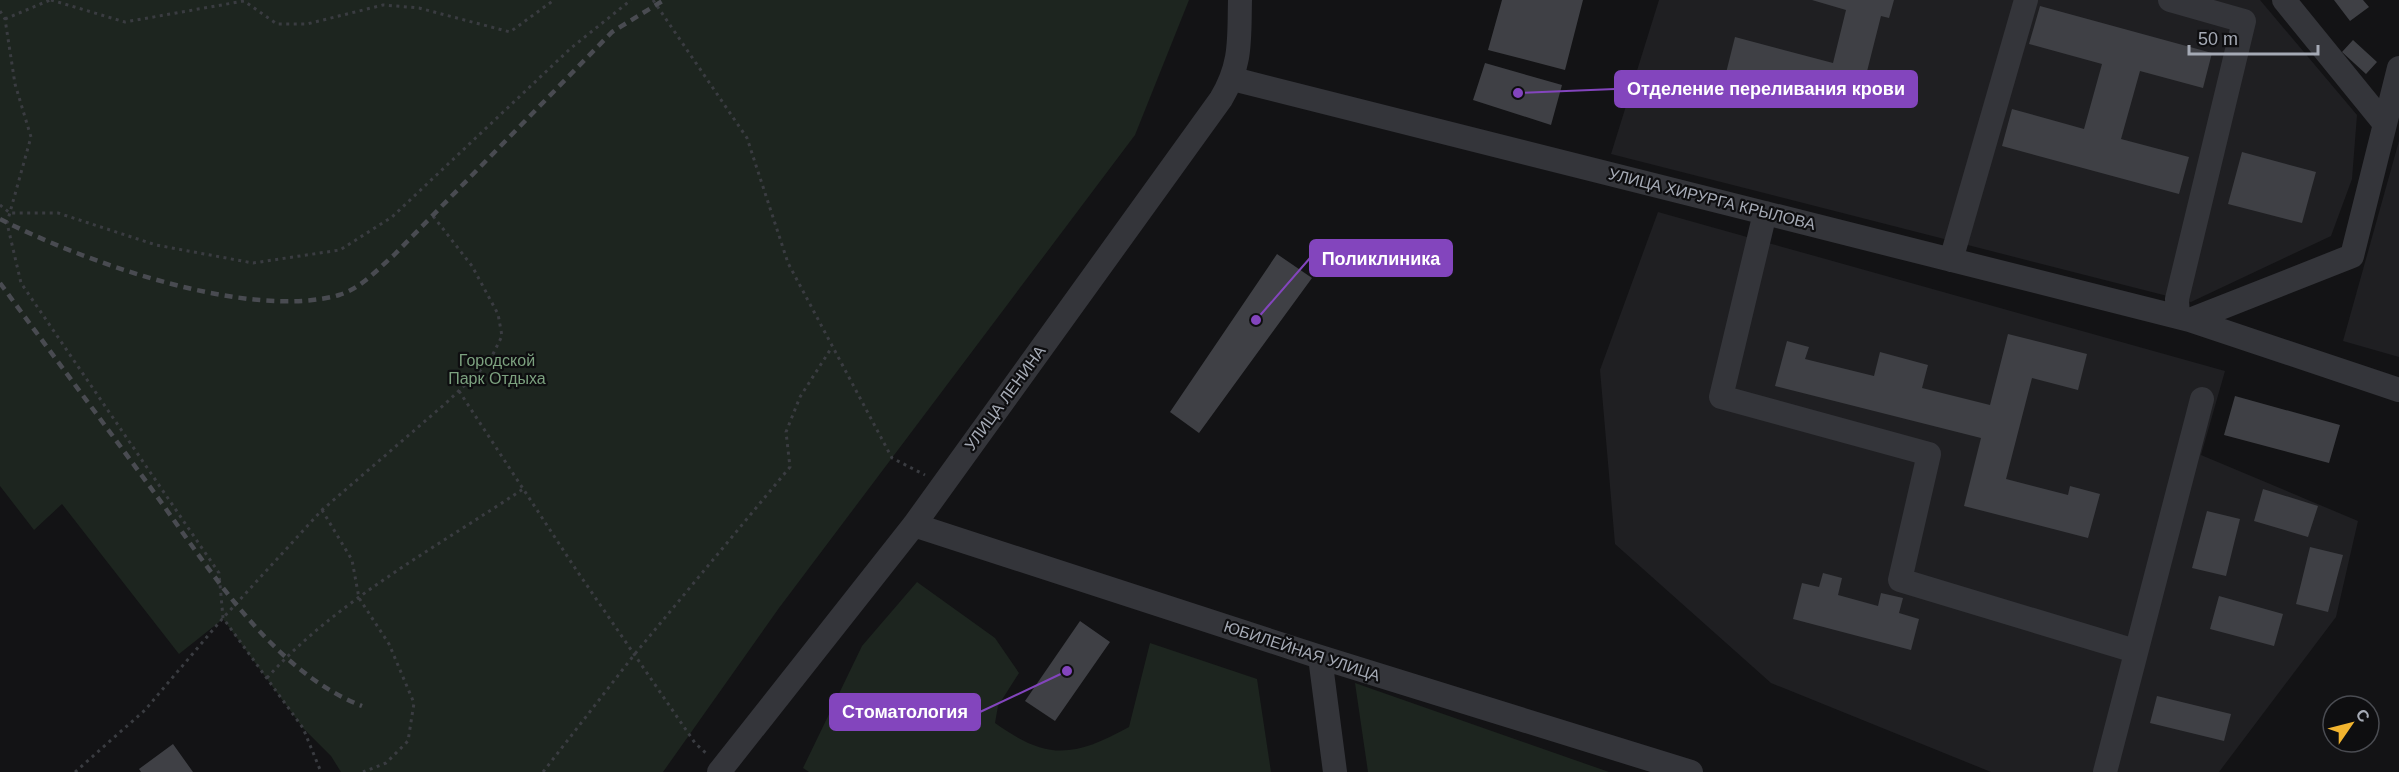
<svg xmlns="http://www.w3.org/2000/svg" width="2399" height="772" font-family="Helvetica,sans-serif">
<rect width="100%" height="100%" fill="#131315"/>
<path fill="#1f1f22" d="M 1659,0 L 2260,0 L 2357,115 L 2352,179 L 2331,236 L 2191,302 L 1611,154 Z
M 2399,141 L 2399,357 L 2343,341 Z
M 1658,212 L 2225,371 L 2201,455 L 2358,521 L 2336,617 L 2219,772 L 1991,772 L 1771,683 L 1615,544 L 1600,370 Z"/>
<path fill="#1d251f" d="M 0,0 L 1189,0 L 1135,135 L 779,608 L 663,772 L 341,772 L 331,756 L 303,728 L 223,619 L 179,654 L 62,504 L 34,530 L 0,486 Z
M 917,582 L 995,638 L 1019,673 L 998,706 L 995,723 C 1048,761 1074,757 1129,727 L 1150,643 L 1257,679 L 1271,772 L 809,772 L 803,768 L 862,646 Z
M 1355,683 L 1609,772 L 1368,772 Z"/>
<path fill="#3f4045" d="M 1502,0 L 1583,0 L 1565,70 L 1488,50 Z
M 1812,0 L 1894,0 L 1889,18 L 1881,16 L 1858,107 L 1726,73 L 1735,37 L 1833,63 L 1846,10 Z
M 2334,0 L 2363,0 L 2369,7 L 2350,21 Z
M 2040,6 L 2212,53 L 2203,88 L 2140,71 L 2121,139 L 2189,157 L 2179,194 L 2002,146 L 2012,109 L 2084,129 L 2102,64 L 2029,44 Z
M 2353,40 L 2377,62 L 2366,74 L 2342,52 Z
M 1485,63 L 1562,85 L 1551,125 L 1473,100 Z
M 2242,152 L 2316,172 L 2302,223 L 2228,204 Z
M 1277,254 L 1312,278 L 1199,433 L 1170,412 Z
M 2008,334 L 2087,354 L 2078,390 L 2032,378 L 2006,479 L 2068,495 L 2070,486 L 2100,494 L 2088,538 L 1964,506 L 1981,438 L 1775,386 L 1787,341 L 1809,347 L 1805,359 L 1874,376 L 1880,352 L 1928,365 L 1922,388 L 1990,405 Z
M 2235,396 L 2340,425 L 2329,463 L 2224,435 Z
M 2263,489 L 2318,506 L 2308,537 L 2254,521 Z
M 2207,511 L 2240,519 L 2226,576 L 2192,568 Z
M 2310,547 L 2343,555 L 2328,612 L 2296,604 Z
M 1823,573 L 1842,578 L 1838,595 L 1878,606 L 1881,593 L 1903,598 L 1899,613 L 1919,619 L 1911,650 L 1793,619 L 1802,583 L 1819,587 Z
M 2219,596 L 2283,614 L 2274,646 L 2210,629 Z
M 1080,621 L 1110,642 L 1055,721 L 1025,701 Z
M 2157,696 L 2231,714 L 2224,741 L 2150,723 Z
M 173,744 L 193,772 L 141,772 L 139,769 Z"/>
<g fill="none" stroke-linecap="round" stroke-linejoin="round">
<path stroke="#3a3c41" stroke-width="3" stroke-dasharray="3 4.5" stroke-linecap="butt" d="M 51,0 L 125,22 L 244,1 L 277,24 L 307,24 L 383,5 L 419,8 L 510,32 L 554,0
M 653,0 L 747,138 L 788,263 L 892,458 L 925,475
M 0,11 L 5,19 L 15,84 L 31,137 L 7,223 L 21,283 L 219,573 L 223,618 L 303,728 L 321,772
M 5,19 L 50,0
M 0,205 L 10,213 L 58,213 L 156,245 L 253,263 L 340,250 L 392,217 L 571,48 L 631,0
M 459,391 L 575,568 L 695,743 L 708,755
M 322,510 L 352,560 L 359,598 L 389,644 L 414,703 L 408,741 L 386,763 L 363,772
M 267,678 C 333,603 440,545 523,489
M 75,772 L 145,710 L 223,618 L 322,510 L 446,403 L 489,362 L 502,336 L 498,314 L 472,266 L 433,216
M 543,772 L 634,655 L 790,467 L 786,432 L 800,397 L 832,347"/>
<path stroke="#34353a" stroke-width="24" d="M 2170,0 L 2244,21 L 2177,299 L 2178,317
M 2284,0 L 2384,123
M 1233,79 L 2190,320 L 2399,390
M 1765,213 L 1721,397 L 1929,454 L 1900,580 L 2135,651
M 1951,260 L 2026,0
M 2190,320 L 2352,256 L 2399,68
M 914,525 L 1320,657 L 1691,772
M 1320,657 L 1335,772
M 719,772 L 914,525 L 1221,99 C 1242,64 1239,39 1240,0
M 2105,772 L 2202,399"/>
<path stroke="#494b51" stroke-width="4.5" stroke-dasharray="8 6" stroke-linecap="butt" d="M 0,219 C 82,261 248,321 339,295 C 360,289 378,269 394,255 L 612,32 L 664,0
M 0,283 C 49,350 99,417 148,484 C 206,563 268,669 362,706"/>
</g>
<g text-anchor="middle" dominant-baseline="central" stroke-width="4.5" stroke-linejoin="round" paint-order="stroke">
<g font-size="16" fill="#a5aab5" stroke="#0e0e10">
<text transform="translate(1712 199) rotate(14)">УЛИЦА ХИРУРГА КРЫЛОВА</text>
<text transform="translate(1005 398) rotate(-54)">УЛИЦА ЛЕНИНА</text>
<text transform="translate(1302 651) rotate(18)">ЮБИЛЕЙНАЯ УЛИЦА</text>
</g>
<g font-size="16" fill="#7ca17f" stroke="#0e0e10">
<text x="497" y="360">Городской<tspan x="497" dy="18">Парк Отдыха</tspan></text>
</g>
</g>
<path fill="none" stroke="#8345bd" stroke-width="2" d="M1518 93L1615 89M1256 320L1310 258M1067 671L980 712"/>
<g fill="#8345bd" stroke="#0e0e10" stroke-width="2">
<circle cx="1518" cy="93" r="6"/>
<circle cx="1256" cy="320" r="6"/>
<circle cx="1067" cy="671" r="6"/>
</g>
<g fill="#8345bd" stroke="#8345bd" stroke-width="2">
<rect x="1615" y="71" width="302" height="36" rx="6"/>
<rect x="1310" y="240" width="142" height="36" rx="6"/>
<rect x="830" y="694" width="150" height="36" rx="6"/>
</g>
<g font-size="18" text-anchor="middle" font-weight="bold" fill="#fff">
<text x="1766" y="95">Отделение переливания крови</text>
<text x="1381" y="265">Поликлиника</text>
<text x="905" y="718">Стоматология</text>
</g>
<g transform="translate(2351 724) rotate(55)"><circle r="28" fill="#0e0e10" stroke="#4a4c52" stroke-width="1.5"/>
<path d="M0-4.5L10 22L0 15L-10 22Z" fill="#f2b42f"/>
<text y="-9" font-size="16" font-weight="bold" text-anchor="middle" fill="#a5aab5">С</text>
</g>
<path d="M2189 45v9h129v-9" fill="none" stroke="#a5aab5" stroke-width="3"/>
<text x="2198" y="45" font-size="18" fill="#a5aab5" stroke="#0e0e10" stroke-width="4.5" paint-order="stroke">50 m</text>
</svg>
